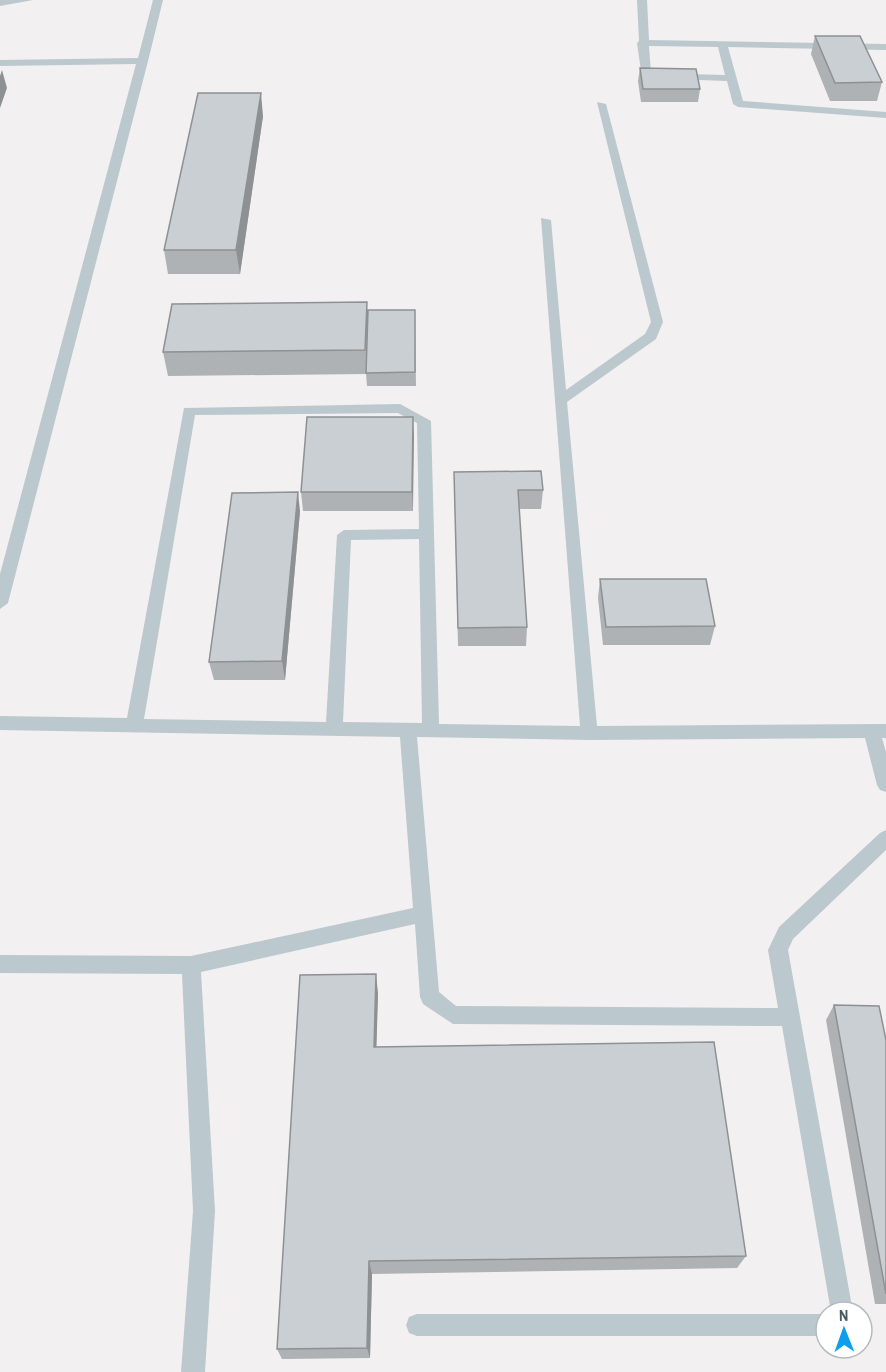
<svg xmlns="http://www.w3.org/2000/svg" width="886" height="1372" font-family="'Archivo Narrow',sans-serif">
<rect width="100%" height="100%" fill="#f3f0f1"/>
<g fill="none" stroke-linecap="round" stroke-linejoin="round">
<path fill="#bbc8ce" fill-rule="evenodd" d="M 0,0 L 33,0 L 0,6 Z
M 153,0 L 163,0 L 148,61 L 8,603 L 0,609 L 0,574 L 136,64 L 0,66 L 0,60 L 138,58 Z
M 637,0 L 647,0 L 649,40 L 886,44 L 886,50 L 728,47 L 743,101 L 886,112 L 886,118 L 738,107 L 733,104 L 727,81 L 642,78 L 637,43 L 639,41 ZM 649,46 L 718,47 L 725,75 L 651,73 Z
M 597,102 L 606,104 L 663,322 L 656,339 L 567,402 L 597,726 L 886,724 L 886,738 L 882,738 L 886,752 L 886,792 L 880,790 L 877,785 L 865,738 L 589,740 L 417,737 L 439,992 L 456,1006 L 778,1008 L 768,950 L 779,927 L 880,833 L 886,830 L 886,850 L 793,939 L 788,950 L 853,1312 L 831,1312 L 782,1026 L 453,1024 L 423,1004 L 420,997 L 415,924 L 201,972 L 215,1211 L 205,1372 L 181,1372 L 193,1211 L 182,974 L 0,973 L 0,955 L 191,956 L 413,908 L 400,737 L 0,730 L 0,716 L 127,718 L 184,408 L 400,404 L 431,421 L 439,724 L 580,726 L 541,218 L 551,220 L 566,390 L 645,334 L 651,322 ZM 398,413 L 417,423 L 419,529 L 344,530 L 337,535 L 326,722 L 144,719 L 195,415 ZM 419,539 L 422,723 L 343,722 L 351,540 Z
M 417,1314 L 826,1314 L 826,1336 L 417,1336 L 409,1333 L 406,1325 L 409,1317 Z"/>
</g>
<path fill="#aeb2b5" d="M 815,36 L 882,82 L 877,101 L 830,101 L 811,54 Z
M 640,68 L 700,89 L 698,102 L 641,102 L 638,81 Z
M 263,116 L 240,274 L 168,274 L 164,250 Z
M 367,302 L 367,313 L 415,310 L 416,386 L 367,386 L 366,374 L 168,376 L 163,352 Z
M 413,417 L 413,511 L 303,511 L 301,492 Z
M 454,472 L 543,490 L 541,509 L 519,509 L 527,627 L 526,646 L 458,646 Z
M 300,511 L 285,680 L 214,680 L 209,662 Z
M 600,579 L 715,626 L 710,645 L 603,645 L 598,598 Z
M 378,993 L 376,1047 L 746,1256 L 737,1268 L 372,1274 L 370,1358 L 282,1359 L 277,1349 Z
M 834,1005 L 886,1040 L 886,1304 L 875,1304 L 826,1020 Z"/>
<path fill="#8d9194" d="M 2,70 L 7,88 L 0,108 L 0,76 Z
M 261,93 L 263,116 L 240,274 L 236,250 Z
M 413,417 L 414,436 L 413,511 L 412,492 Z
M 298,492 L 300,511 L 285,680 L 282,661 Z
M 376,974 L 378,993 L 376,1064 L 374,1047 Z
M 369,1261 L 372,1274 L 370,1358 L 367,1348 Z"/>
<path fill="#cacfd3" stroke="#8d9194" stroke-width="1.5" d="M 815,36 L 860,36 L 882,82 L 835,83 Z
M 640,68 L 696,69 L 700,89 L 643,89 Z
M 198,93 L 261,93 L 236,250 L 164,250 Z
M 367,302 L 365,350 L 163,352 L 172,304 Z
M 368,310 L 415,310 L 415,372 L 366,373 Z
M 307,417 L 413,417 L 412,492 L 301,492 Z
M 541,471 L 543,490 L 518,490 L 527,627 L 458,628 L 454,472 Z
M 298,492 L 282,661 L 209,662 L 232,493 Z
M 600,579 L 706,579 L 715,626 L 606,627 Z
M 376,974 L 374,1047 L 714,1042 L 746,1256 L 369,1261 L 367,1348 L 277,1349 L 300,975 Z
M 834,1005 L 879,1006 L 886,1040 L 886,1294 Z"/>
<g transform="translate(844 1330) rotate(359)"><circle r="28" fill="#ffffff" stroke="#b5bcbf" stroke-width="1.5"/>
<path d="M0-4.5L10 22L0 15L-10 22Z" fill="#0f9eee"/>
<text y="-9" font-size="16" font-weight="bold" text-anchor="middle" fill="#47585f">N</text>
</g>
</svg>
